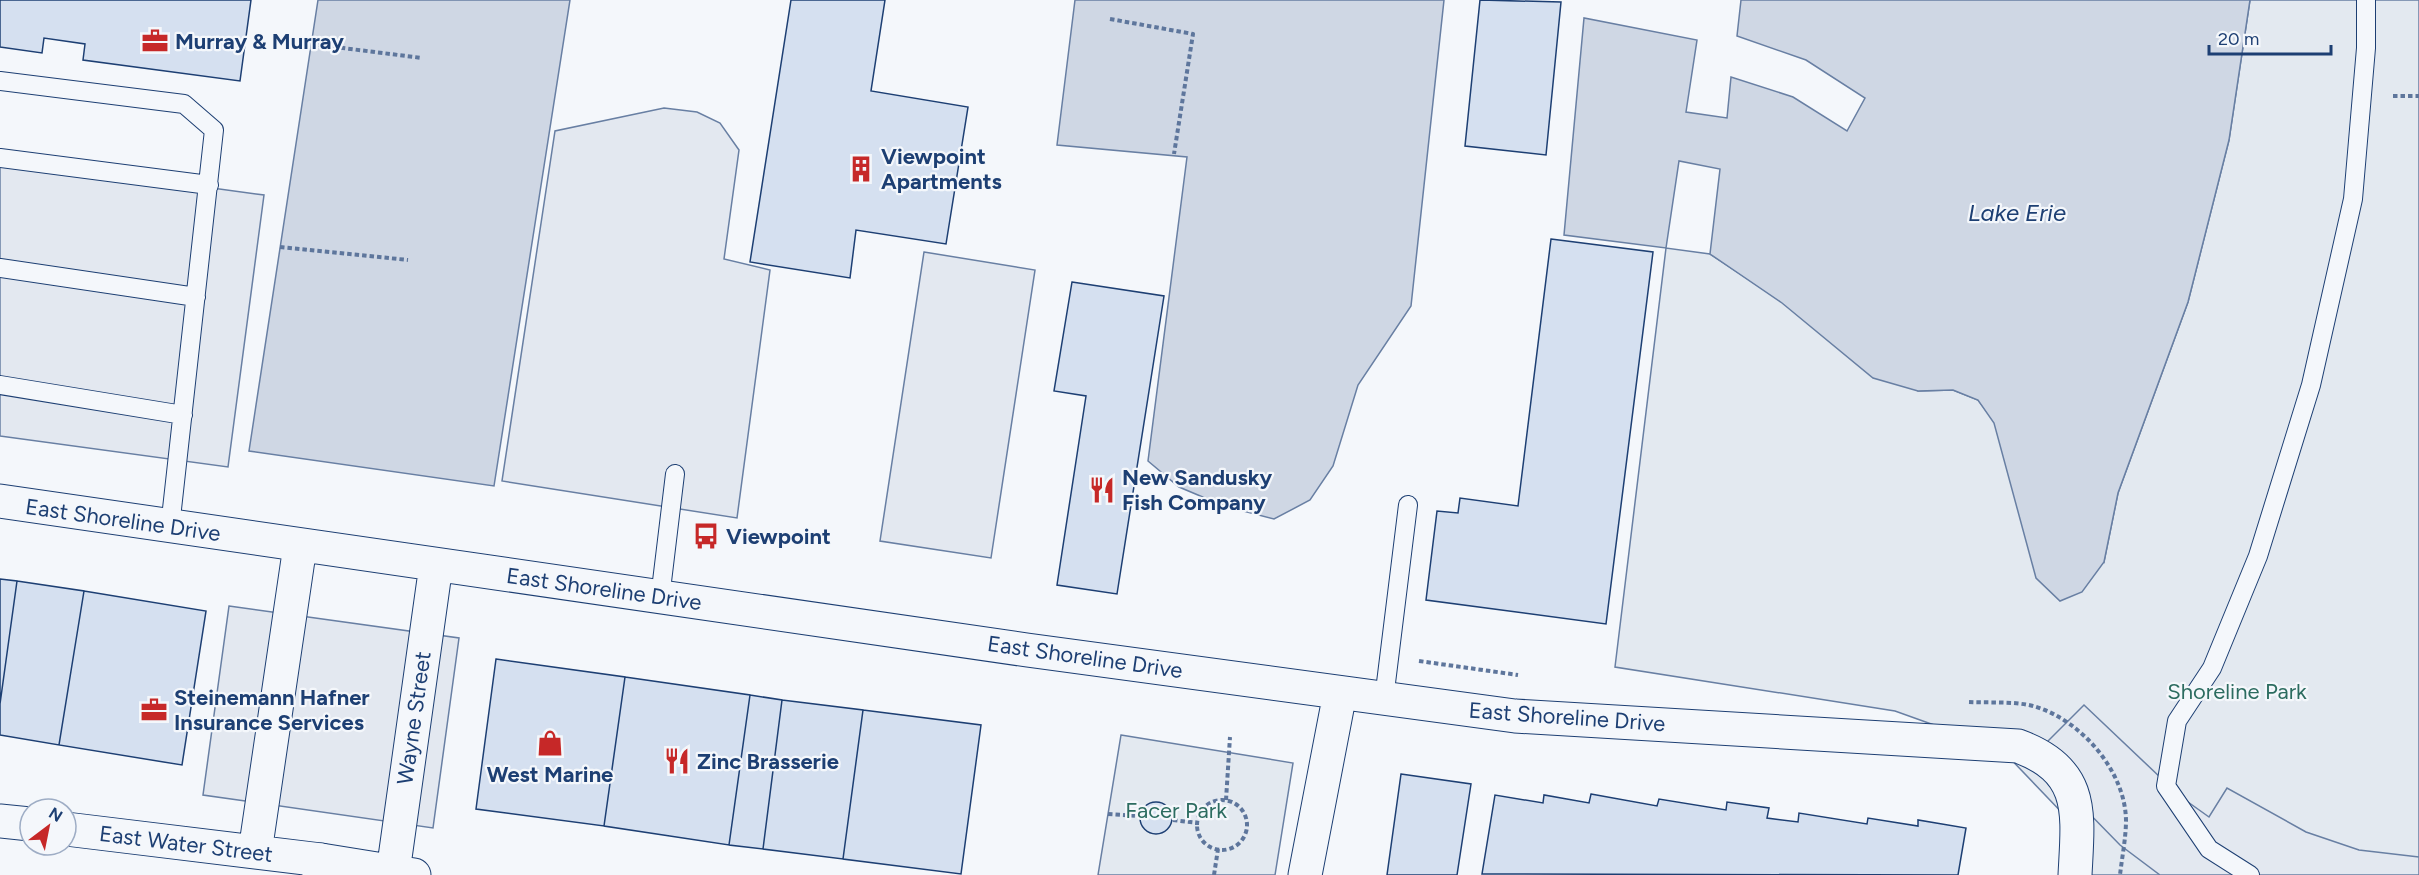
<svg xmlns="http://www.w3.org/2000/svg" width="2419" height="875" font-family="Figtree,sans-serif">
<rect width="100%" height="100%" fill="#f4f7fb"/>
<path fill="#e3e9f0" stroke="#687fa3" stroke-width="1.5" d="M 2250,0 L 2419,0 L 2419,875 L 2077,875 L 2070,821 L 2001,749 L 1895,711 L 1615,667 L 1666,248 L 1710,254 L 1918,391 L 1953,390 L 1978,400 L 2104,562 L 2118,493 L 2188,302 L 2229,140 Z
M 1121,735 L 1293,763 L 1275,875 L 1098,875 Z"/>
<path fill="#e3e8f0" stroke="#687fa3" stroke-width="1.5" d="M 664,108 L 697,112 L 720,123 L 739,150 L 724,259 L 770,270 L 737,518 L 502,481 L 555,131 Z
M 0,159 L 264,195 L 228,467 L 0,436 Z
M 924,252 L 1035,270 L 991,558 L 880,541 Z
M 229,606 L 459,638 L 433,828 L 203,795 Z
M 2084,705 L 2181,797 L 2209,817 L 2227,788 L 2306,832 L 2359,850 L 2419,857 L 2419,875 L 2160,875 L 2120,845 L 2033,756 Z"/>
<path fill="#cfd7e4" stroke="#687fa3" stroke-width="1.5" d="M 318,0 L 570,0 L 494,486 L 249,451 Z
M 1075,0 L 1444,0 L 1411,306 L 1358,385 L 1333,466 L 1310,500 L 1274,519 L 1224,506 L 1179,487 L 1148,461 L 1187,157 L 1057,145 Z
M 1741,0 L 2250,0 L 2229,140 L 2188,302 L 2118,493 L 2104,562 L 2082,592 L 2060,601 L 2036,578 L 1994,423 L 1978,400 L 1953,390 L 1918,391 L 1873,378 L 1782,303 L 1710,254 L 1720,169 L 1679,161 L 1666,248 L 1564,235 L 1584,18 L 1697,40 L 1686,112 L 1727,118 L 1731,77 L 1793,97 L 1847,131 L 1865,98 L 1806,60 L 1737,36 Z"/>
<path fill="#d5e0f0" stroke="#1d3f73" stroke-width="1.5" d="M 0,0 L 251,0 L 240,81 L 83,60 L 85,44 L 44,38 L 42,53 L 0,47 Z
M 791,0 L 885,0 L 871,91 L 968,107 L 946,244 L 856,230 L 850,278 L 750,262 Z
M 1480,0 L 1561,2 L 1546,155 L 1465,146 Z
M 1551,239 L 1653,252 L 1606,624 L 1426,600 L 1437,511 L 1458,513 L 1460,498 L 1518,506 Z
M 1072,282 L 1164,296 L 1117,594 L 1057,585 L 1086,396 L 1054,391 Z
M 0,579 L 17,581 L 0,704 Z
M 17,581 L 84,591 L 59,745 L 0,735 L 0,704 Z
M 84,591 L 206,611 L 182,765 L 59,745 Z
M 496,659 L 625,677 L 604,826 L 476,809 Z
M 625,677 L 750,695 L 729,845 L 604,826 Z
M 750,695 L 782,700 L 763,849 L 729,845 Z
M 782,700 L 863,710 L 843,859 L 763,849 Z
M 863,710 L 981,725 L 961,874 L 843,859 Z
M 1401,774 L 1471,784 L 1457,875 L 1387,875 Z
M 1591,794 L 1657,806 L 1659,799 L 1726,810 L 1727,802 L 1769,808 L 1767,818 L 1798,822 L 1799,813 L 1867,824 L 1868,818 L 1918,826 L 1918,820 L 1966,828 L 1958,875 L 1482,874 L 1495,795 L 1543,803 L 1544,795 L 1589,803 Z
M1140 818a16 16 0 1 1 32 0a16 16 0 1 1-32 0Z"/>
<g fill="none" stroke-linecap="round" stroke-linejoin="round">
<g stroke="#1d3f73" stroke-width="20">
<path id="lane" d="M 0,81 L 184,104 L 214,130 L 170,527
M 0,158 L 209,185
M 0,268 L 196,297
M 0,385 L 183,415
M 660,598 L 675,474
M 1384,699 L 1408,505
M 2250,875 L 2209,849 L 2166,786 L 2177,721 L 2212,668 L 2258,556 L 2311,385 L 2353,199 L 2366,48 L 2366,0"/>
</g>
<g stroke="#1d3f73" stroke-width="35">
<path id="street" d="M 0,501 L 1027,650 L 1515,716 L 2018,746 C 2086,771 2078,814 2075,875
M 0,821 L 30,824
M 66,829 L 321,860 L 414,875
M 255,852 L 300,546
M 393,872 L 436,565
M 1305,875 L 1340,693"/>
</g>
<g stroke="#1d3f73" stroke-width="35">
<path id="secondary" d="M 319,875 L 321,860"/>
</g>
<path stroke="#5e769c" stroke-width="4" stroke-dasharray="4.5 3" stroke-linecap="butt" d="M 1110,19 L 1193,34 L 1174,154
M 311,44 L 422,58
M 2393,96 L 2419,96
M 280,247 L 408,260
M 1419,661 L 1518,675
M 1969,702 C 1990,703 2013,701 2033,706 C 2080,719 2125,770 2126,820 C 2126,838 2122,857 2120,875
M 1226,800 L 1230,737
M1197 825a25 25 0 1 1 50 0a25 25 0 1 1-50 0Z
M 1108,814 L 1140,816
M 1173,820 L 1198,823
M 1214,875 L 1218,849"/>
<use href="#lane" stroke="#f4f7fb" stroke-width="18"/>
<use href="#street" stroke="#f4f7fb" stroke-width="33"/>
<use href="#secondary" stroke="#f4f7fb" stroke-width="33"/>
</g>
<defs>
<g id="office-bare" transform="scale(2.07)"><path d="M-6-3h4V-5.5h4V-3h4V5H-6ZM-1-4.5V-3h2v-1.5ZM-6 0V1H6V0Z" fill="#c62828" stroke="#f4f7fb" stroke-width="2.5" paint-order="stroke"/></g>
<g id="building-bare" transform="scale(2.07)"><path d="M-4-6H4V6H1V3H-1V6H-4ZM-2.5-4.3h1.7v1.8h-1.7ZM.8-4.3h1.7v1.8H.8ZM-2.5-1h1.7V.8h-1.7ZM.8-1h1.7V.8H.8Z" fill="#c62828" stroke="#f4f7fb" stroke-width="2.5" paint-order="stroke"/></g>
<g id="restaurant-bare" transform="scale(2.07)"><path d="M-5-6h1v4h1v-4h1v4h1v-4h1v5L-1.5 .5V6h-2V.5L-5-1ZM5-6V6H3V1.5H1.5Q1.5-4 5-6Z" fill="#c62828" stroke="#f4f7fb" stroke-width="2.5" paint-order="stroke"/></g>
<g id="bus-bare" transform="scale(2.07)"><path d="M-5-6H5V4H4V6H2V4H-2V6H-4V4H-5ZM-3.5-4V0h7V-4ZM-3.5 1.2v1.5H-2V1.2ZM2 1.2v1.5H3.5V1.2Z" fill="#c62828" stroke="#f4f7fb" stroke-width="2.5" paint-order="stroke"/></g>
<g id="shop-bare" transform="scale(2.07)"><path d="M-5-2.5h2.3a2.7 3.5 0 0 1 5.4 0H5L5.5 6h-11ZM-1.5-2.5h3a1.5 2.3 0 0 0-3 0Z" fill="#c62828" stroke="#f4f7fb" stroke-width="2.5" paint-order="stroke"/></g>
</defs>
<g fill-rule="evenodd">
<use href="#office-bare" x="155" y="41"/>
<use href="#building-bare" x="861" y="169"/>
<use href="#restaurant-bare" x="1102" y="490"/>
<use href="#bus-bare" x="706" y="536"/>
<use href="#office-bare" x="154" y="710"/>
<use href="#shop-bare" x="550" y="743"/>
<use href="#restaurant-bare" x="677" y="761"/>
</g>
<g text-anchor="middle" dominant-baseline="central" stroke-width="4.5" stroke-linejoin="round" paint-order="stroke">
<g font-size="22" font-weight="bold" fill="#1d3f73" stroke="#f4f7fb" text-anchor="start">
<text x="175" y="41">Murray &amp; Murray</text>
<text x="881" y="156">Viewpoint<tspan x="881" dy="25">Apartments</tspan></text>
<text x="1122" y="477">New Sandusky<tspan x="1122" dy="25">Fish Company</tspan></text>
<text x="726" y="536">Viewpoint</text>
<text x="174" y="697">Steinemann Hafner<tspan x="174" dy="25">Insurance Services</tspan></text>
<text x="697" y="761">Zinc Brasserie</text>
<text x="550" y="774" text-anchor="middle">West Marine</text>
</g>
<g font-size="22" fill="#1d3f73" stroke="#f4f7fb">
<text transform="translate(123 520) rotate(8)">East Shoreline Drive</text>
<text transform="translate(604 589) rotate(8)">East Shoreline Drive</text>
<text transform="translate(1085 657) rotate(8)">East Shoreline Drive</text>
<text transform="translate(1567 717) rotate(4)">East Shoreline Drive</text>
<text transform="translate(414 718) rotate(-82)">Wayne Street</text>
<text transform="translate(186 844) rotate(7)">East Water Street</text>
</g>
<g font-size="22" fill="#2c6c60" stroke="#f4f7fb">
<text x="2237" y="691">Shoreline Park</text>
<text x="1176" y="810">Facer Park</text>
</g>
<g font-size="24" font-style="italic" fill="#1d3f73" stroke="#f4f7fb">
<text x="2017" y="212">Lake Erie</text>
</g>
</g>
<g transform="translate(48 827) rotate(32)"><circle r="28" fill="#f4f7fb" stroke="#9eadc5" stroke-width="1.5"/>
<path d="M0-4.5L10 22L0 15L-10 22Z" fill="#c62828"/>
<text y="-9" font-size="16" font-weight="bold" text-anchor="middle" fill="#1d3f73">N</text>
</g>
<path d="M2209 45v9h122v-9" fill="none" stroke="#1d3f73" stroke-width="3"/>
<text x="2218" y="45" font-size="18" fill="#1d3f73" stroke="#f4f7fb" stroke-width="4.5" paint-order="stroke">20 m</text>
</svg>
